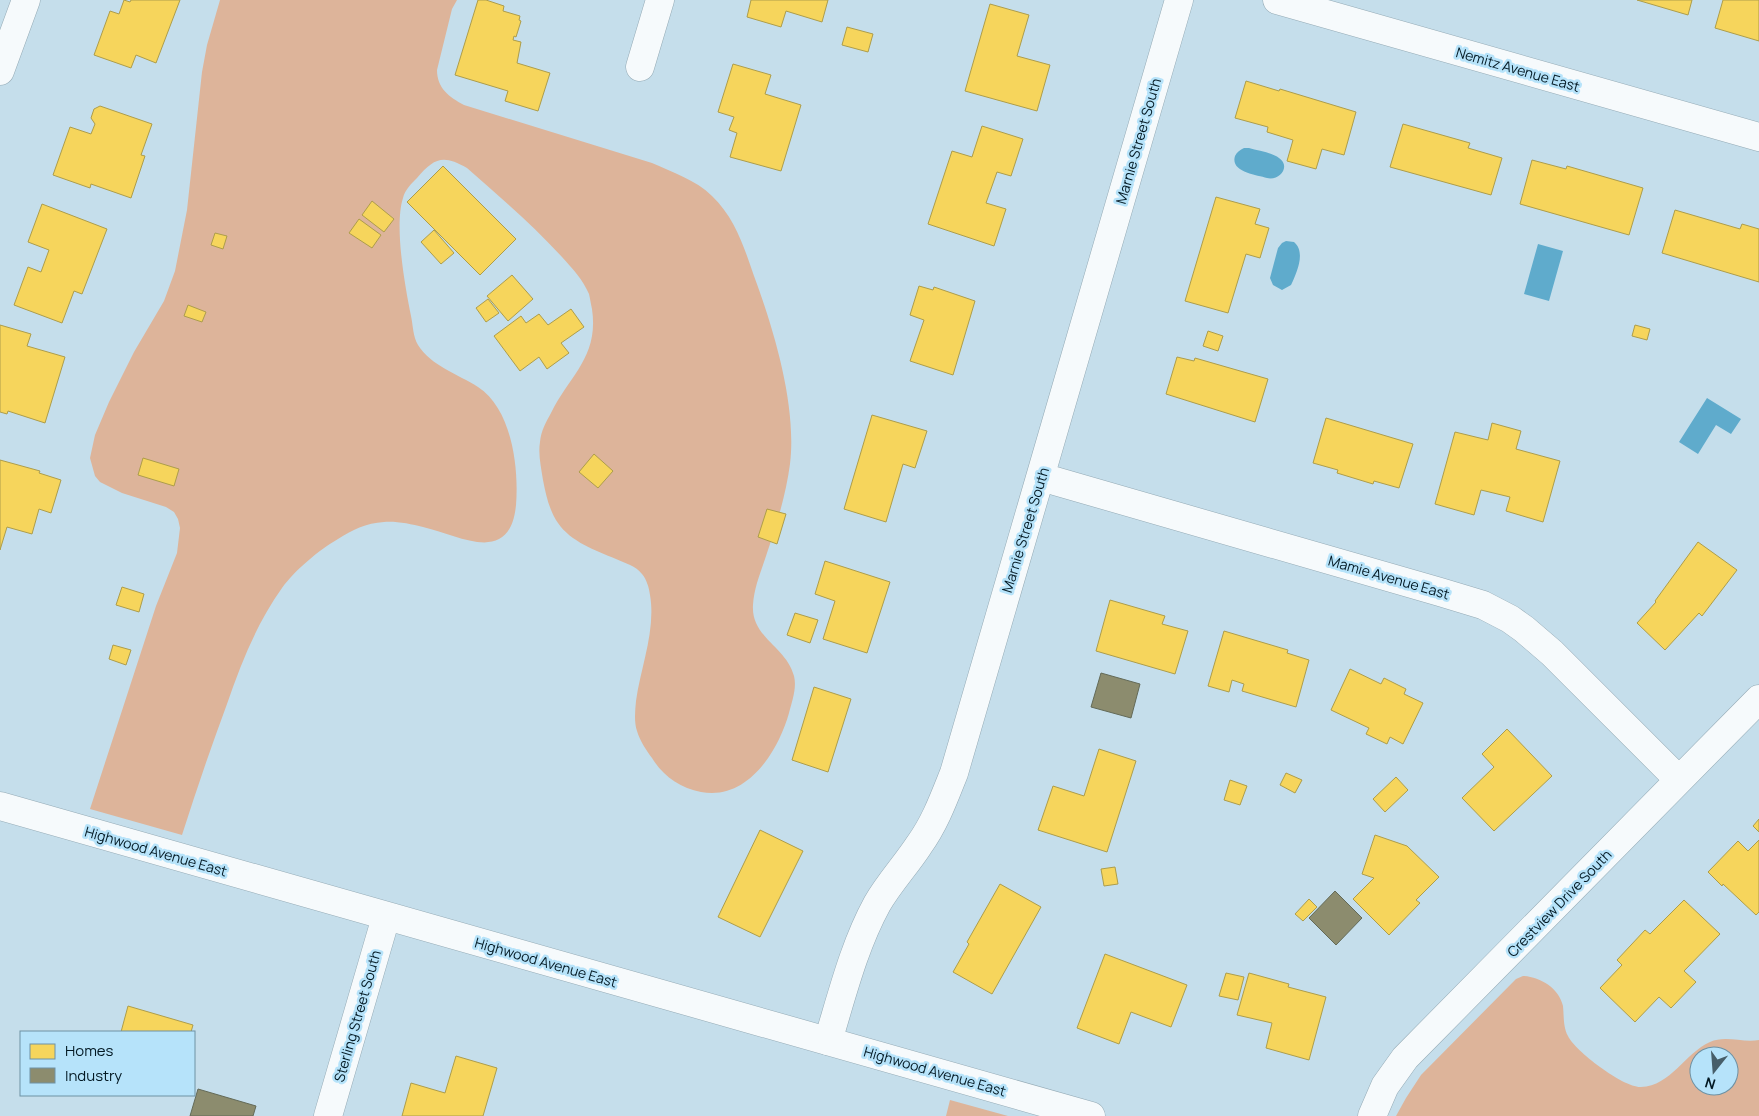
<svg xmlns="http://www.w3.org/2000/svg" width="1759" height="1116" font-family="Manrope,sans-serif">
<rect width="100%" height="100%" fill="#c5deeb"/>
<path fill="#ddb49a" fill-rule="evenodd" d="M 220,0 L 457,0 L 452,9 L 437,70 C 437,88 449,97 464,105 L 652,163 C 672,172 696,180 712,196 C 735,218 744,247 754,276 C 774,330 797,406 790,464 C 786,494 777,524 767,553 C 762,569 754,587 753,605 C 751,638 786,646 794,676 C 797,688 792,701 789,713 C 778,752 747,801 701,792 C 680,788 663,776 652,758 C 646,750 640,741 637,731 C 634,722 635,711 636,701 C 641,666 656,630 650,595 C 649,588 647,580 642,574 C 636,566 625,563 616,559 C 595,550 571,542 558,523 C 549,510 546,495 543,480 C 541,467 538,454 540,442 C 541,431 546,422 551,413 C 570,375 599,357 592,309 C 591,305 590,298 589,294 C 583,280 573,269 562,257 C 533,225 500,197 467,168 C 443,154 434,158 417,178 C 411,184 405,190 403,198 C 394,226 405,286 411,316 C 413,325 413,337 418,345 C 431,366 458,374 478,387 C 512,409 519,468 516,505 C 510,567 459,535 423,527 C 411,524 396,521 384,522 C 366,523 352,530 338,539 C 319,550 295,570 282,588 C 257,623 241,663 227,704 C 211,747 196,791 182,835 L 90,809 L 156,606 L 177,553 L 180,528 L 178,519 L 174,512 L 166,507 L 122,493 L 100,482 L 95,476 L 90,458 L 95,435 L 109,402 L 134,352 L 164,301 L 175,271 L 187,210 L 202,72 L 207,45 Z
M 1523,976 C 1540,977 1559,988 1563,1006 C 1564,1016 1563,1027 1568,1036 C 1575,1051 1624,1088 1641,1087 C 1671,1086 1685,1053 1710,1042 C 1725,1035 1743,1043 1759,1040 L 1759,1116 L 1396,1116 L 1406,1098 L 1421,1075 L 1516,979 ZM 1699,1056 L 1729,1056 L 1729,1086 L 1699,1086 Z
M 950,1100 L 1008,1116 L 946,1116 Z"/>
<path fill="#5fabcc" d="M 1244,148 L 1249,148 C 1258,151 1271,152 1279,158 C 1291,166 1280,181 1267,178 C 1256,175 1230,172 1235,156 C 1237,152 1240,150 1244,148 Z
M 1286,241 L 1294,242 C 1306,252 1297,272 1291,285 L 1282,290 L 1273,285 L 1270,278 L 1278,248 L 1282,243 Z
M 1538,244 L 1563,251 L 1549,301 L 1524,294 Z
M 1707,398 L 1741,419 L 1731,434 L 1716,425 L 1698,454 L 1679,442 Z"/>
<path fill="#f6d55c" stroke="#ad9d4b" d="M 124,0 L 130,2 L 131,0 L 180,0 L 156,63 L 136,55 L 131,68 L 94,55 L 110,11 L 119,14 Z
M 478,0 L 486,0 L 504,6 L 503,11 L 520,16 L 519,20 L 521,21 L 516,37 L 514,36 L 513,40 L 521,42 L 517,63 L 550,73 L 538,111 L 505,101 L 508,91 L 455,75 Z
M 751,0 L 828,0 L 822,22 L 786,11 L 781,27 L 747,17 Z
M 1637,0 L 1692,0 L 1688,15 Z
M 1723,0 L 1759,0 L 1759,41 L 1715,28 Z
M 990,4 L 1029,15 L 1017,56 L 1050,65 L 1037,111 L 965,91 Z
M 847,27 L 873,34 L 868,52 L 842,45 Z
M 733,64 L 771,75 L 765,94 L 801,105 L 781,171 L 730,157 L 737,133 L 729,130 L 734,117 L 718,112 Z
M 1246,81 L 1279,91 L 1280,89 L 1356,112 L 1344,155 L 1322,149 L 1316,169 L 1287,161 L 1293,140 L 1267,132 L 1268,127 L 1235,118 Z
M 100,106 L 152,124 L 141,155 L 145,156 L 131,198 L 91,184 L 90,188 L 53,175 L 70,127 L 91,134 L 95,124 L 91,118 L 94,109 Z
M 1403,124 L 1470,143 L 1468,148 L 1502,158 L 1491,195 L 1390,167 Z
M 982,126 L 1023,139 L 1011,176 L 997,172 L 986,203 L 1006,209 L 994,246 L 928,224 L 952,151 L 972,157 Z
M 1532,160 L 1566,169 L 1567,166 L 1643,188 L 1629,235 L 1520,204 Z
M 443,166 L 516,239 L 480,275 L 407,202 Z
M 1216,197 L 1260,209 L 1255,224 L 1269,228 L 1260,258 L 1246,254 L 1228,313 L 1185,301 Z
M 372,201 L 394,219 L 384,232 L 362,215 Z
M 42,204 L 107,229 L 82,294 L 74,291 L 62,323 L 14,305 L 28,267 L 41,272 L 49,250 L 28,242 Z
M 1675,210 L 1740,229 L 1742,224 L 1759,229 L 1759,282 L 1662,253 Z
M 359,219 L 381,235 L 372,248 L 349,233 Z
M 434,230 L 454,253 L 441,264 L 421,242 Z
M 215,233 L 227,236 L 223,249 L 211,245 Z
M 512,275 L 533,299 L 508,321 L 487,296 Z
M 919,286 L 933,290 L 934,287 L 975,301 L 953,375 L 910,361 L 924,320 L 910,315 Z
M 488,299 L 499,313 L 486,322 L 476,308 Z
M 188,305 L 206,312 L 202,322 L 184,316 Z
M 571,309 L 584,327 L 561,343 L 569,353 L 547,369 L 539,357 L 520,371 L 494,336 L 521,316 L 526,323 L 539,314 L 548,325 Z
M 0,325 L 31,334 L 27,346 L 65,357 L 45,423 L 8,411 L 7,414 L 0,412 Z
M 1635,325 L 1650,329 L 1647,340 L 1632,336 Z
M 1208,331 L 1223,336 L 1218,351 L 1203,346 Z
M 1177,357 L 1194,361 L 1195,358 L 1268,379 L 1255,422 L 1166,394 Z
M 872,415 L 927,431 L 915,468 L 903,464 L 886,522 L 844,509 Z
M 1326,418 L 1413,444 L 1399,488 L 1374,481 L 1373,484 L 1337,473 L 1338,470 L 1313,463 Z
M 1492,423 L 1521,431 L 1516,449 L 1560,461 L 1543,522 L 1506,511 L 1510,497 L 1481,490 L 1474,515 L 1435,504 L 1455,432 L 1488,440 Z
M 594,454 L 613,471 L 598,488 L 579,472 Z
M 143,458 L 179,469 L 174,486 L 138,475 Z
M 0,460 L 40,471 L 39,473 L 61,480 L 51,513 L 39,509 L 32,534 L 7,527 L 0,550 Z
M 767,509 L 786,514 L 777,544 L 758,537 Z
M 1698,542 L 1737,570 L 1702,616 L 1699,613 L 1665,650 L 1637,623 L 1656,602 L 1655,601 Z
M 825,561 L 890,582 L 867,653 L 823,639 L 835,601 L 815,594 Z
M 122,587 L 144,594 L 139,612 L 116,605 Z
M 1110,600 L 1165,616 L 1162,624 L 1188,631 L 1175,674 L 1096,651 Z
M 795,613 L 818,620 L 810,643 L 787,635 Z
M 1224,631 L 1288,650 L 1287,653 L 1309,660 L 1296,707 L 1242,691 L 1244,684 L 1232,680 L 1229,692 L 1208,686 Z
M 113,645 L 131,650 L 126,665 L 109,659 Z
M 1350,669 L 1381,684 L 1384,678 L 1406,689 L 1404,694 L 1423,703 L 1403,744 L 1390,737 L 1387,744 L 1366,734 L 1369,728 L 1331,710 Z
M 814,687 L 851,699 L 828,772 L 792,760 Z
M 1507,729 L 1552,776 L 1494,831 L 1462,798 L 1494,767 L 1482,754 Z
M 1099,749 L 1136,761 L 1107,852 L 1038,830 L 1053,786 L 1084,796 Z
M 1286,773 L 1302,780 L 1295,793 L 1280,785 Z
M 1396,777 L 1408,790 L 1385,812 L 1373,799 Z
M 1230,780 L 1247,786 L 1240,805 L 1224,800 Z
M 1759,819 L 1759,832 L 1753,826 Z
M 760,830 L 803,851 L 760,937 L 718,917 Z
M 1375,835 L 1407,846 L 1439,877 L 1416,900 L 1420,903 L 1389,935 L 1353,899 L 1374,878 L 1362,874 Z
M 1759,840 L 1759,912 L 1756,915 L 1723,884 L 1722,886 L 1708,872 L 1738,841 L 1748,851 Z
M 1115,867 L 1118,884 L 1104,886 L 1101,869 Z
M 1000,884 L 1041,907 L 992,994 L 953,972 L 969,944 L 967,942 Z
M 1309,899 L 1317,907 L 1303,921 L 1295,914 Z
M 1684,900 L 1720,934 L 1684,971 L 1696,982 L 1671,1008 L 1659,997 L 1635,1022 L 1600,988 L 1622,965 L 1617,960 L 1645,930 L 1650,934 Z
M 1105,954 L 1187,985 L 1171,1027 L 1131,1012 L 1119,1044 L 1077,1028 Z
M 1226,973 L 1244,977 L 1238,1000 L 1219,996 Z
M 1249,973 L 1289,984 L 1288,987 L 1326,997 L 1309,1060 L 1266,1048 L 1272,1023 L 1237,1015 Z
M 128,1006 L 193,1025 L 191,1032 L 121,1032 Z
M 456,1056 L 497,1068 L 483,1116 L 402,1116 L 411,1083 L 445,1093 Z"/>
<path fill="#8c8c6e" stroke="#636a58" d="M 1101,673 L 1140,684 L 1131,718 L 1091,707 Z
M 1335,891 L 1362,918 L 1336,945 L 1309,918 Z
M 198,1089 L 256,1106 L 253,1116 L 190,1116 Z"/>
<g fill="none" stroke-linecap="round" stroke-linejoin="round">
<g stroke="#94aab5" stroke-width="29">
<path id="minor" d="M 1277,0 L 1759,137
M 640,67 L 660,0
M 0,71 L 26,0
M 1041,477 L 1440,592 L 1483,605 L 1510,619 L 1524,629 L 1552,653 L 1679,780
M 828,1041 C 842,995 854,946 877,904 C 889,883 906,865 919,845 C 935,823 944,798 954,773 L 1179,0
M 1372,1116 L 1385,1086 L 1405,1058 L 1759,699"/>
</g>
<g stroke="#94aab5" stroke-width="29">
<path id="tertiary" d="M 0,806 L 1091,1116
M 328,1116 L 386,917"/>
</g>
<use href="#minor" stroke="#f6fafc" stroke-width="28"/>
<use href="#tertiary" stroke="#f6fafc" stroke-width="28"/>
</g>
<g text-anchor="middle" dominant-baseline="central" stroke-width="5" stroke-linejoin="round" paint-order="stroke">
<g font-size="14" fill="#031923" stroke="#b6e3fa">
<text transform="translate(1518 69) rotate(16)">Nemitz Avenue East</text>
<text transform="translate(1138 141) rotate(-74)">Marnie Street South</text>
<text transform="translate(1025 530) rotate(-73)">Marnie Street South</text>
<text transform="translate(1389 577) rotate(16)">Mamie Avenue East</text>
<text transform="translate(156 851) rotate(16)">Highwood Avenue East</text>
<text transform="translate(1559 903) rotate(-46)">Crestview Drive South</text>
<text transform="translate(546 962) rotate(16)">Highwood Avenue East</text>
<text transform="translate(357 1016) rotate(-74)">Sterling Street South</text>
<text transform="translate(935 1071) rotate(16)">Highwood Avenue East</text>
</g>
</g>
<rect x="20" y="1031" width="175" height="65" fill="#b6e3fa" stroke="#6e92a4"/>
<rect x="30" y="1044" width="25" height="15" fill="#f6d55c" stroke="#6e92a4"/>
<text x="65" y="1056" font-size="15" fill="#031923">Homes</text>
<rect x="30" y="1068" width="25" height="15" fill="#8c8c6e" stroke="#6e92a4"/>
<text x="65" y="1081" font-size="15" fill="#031923">Industry</text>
<g transform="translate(1714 1071) rotate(197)"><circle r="24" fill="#b6e3fa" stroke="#6e92a4"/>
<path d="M0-4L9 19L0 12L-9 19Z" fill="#475e69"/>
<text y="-8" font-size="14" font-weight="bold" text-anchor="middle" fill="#031923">N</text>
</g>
</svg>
